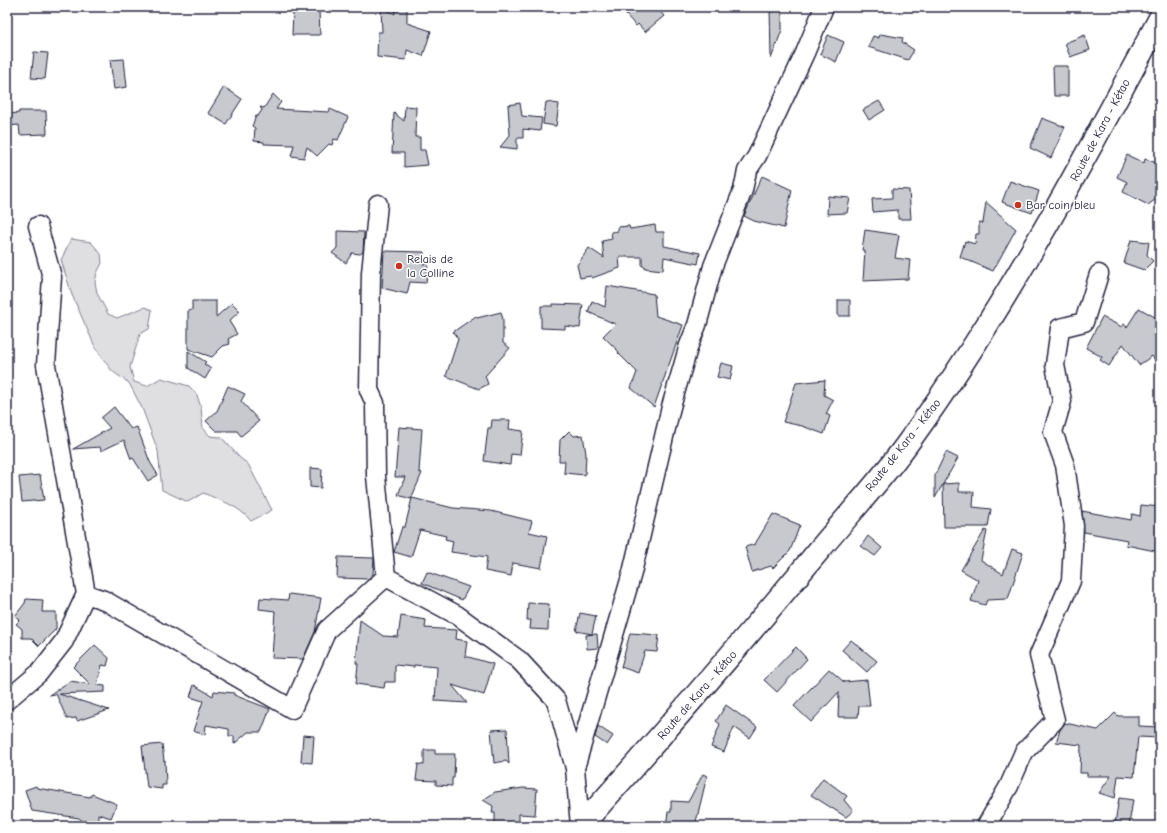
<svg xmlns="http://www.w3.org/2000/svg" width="1167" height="833" font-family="'Comic Neue',sans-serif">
<rect width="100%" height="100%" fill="#fff"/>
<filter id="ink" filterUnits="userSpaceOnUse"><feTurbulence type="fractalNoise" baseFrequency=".025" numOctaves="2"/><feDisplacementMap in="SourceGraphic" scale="8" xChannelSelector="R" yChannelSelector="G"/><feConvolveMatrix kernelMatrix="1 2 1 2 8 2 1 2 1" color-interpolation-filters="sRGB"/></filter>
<g filter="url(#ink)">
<path fill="#dfdfe2" stroke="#80808e" d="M 71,239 L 91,242 L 101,254 L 102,263 L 97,273 L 95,282 L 97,293 L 108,314 L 117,318 L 145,307 L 152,310 L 149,329 L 140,334 L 130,367 L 134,382 L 147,386 L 161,378 L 189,386 L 197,395 L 201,408 L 203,428 L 210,436 L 220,437 L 224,440 L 240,458 L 248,464 L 272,510 L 251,521 C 239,506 220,500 203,493 L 188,502 L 162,490 L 158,451 L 142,408 L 129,383 L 112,371 L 96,349 L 72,295 L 61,260 Z"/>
<path fill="#c8c8cf" stroke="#22223b" d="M 381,7 L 395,14 L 395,7 L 407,7 L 407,23 L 431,31 L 423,56 L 407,50 L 406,60 L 377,57 L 378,32 L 382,32 Z
M 619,7 L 656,7 L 664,16 L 645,32 L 638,24 L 636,26 Z
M 770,7 L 782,7 L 782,30 L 771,59 Z
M 293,10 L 319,10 L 320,35 L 292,35 Z
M 880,34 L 903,38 L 902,42 L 914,50 L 908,60 L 868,47 L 873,36 L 879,38 Z
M 828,35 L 844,42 L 836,62 L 820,54 Z
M 1085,35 L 1090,50 L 1070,57 L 1065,43 Z
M 34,52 L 48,53 L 45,79 L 31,78 Z
M 124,59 L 127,87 L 114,89 L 110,60 Z
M 1053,66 L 1068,66 L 1068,96 L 1054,96 Z
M 224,87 L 242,99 L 226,124 L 208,113 Z
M 273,94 L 281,102 L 276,109 L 329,112 L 330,109 L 348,117 L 338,140 L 334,139 L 332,145 L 329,144 L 317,156 L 307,147 L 304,158 L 291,156 L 294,145 L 264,144 L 264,142 L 254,141 L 255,128 L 252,126 L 256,116 L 258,116 L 262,110 L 260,107 L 264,108 Z
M 879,101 L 885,110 L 869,120 L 863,110 Z
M 546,102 L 559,104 L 556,126 L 543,124 Z
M 520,103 L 522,116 L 542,118 L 540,131 L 523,129 L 523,138 L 517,138 L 517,149 L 500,147 L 510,135 L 508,105 Z
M 405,106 L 416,107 L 415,137 L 420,137 L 420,150 L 425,150 L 428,165 L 404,167 L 404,153 L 392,153 L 394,113 L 404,121 Z
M 19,111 L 46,111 L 47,134 L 20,135 L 19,125 L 7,126 L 7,114 L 19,113 Z
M 1042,118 L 1065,127 L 1051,158 L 1030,148 Z
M 1127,155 L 1144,163 L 1145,159 L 1160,164 L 1160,196 L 1148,205 L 1123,192 L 1127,182 L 1117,177 Z
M 762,176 L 792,190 L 784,228 L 754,221 L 744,216 Z
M 1010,181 L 1039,191 L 1032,213 L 1002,202 Z
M 892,189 L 909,190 L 911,219 L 898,219 L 898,210 L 873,212 L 872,199 L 892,198 Z
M 828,196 L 850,198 L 847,213 L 827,214 Z
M 986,202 L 1016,229 L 993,271 L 960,257 L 965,241 L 975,244 L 976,234 L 979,234 L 979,222 L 983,223 Z
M 655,225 L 656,232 L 664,232 L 664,246 L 700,253 L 698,264 L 664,257 L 663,270 L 645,268 L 645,266 L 642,266 L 642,257 L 619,257 L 620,268 L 592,278 L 591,276 L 580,278 L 577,265 L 589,248 L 604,258 L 602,241 L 612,239 L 611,232 L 618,231 L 618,227 L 629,226 L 630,229 Z
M 865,230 L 899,235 L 895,258 L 910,260 L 908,279 L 863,281 L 865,250 L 862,250 Z
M 337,231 L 364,232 L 363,252 L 360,254 L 352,253 L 346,263 L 332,253 L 337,248 Z
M 1131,240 L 1149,242 L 1147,255 L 1153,261 L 1144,270 L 1124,263 Z
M 384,251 L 424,252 L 423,264 L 428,264 L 426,283 L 410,282 L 407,294 L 382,288 Z
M 607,286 L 654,294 L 656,316 L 683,325 L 654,407 L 631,388 L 637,372 L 618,353 L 619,352 L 603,336 L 615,324 L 588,312 L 592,301 L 605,307 Z
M 838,300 L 850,300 L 850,316 L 838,316 Z
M 192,301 L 216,301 L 216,317 L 232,303 L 240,311 L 229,321 L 237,334 L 228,339 L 230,344 L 223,346 L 212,357 L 188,349 L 188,311 L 192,310 Z
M 553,304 L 583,305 L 580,328 L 565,326 L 565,329 L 541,328 L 541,306 L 553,306 Z
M 1139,308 L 1160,320 L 1160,367 L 1152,356 L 1139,365 L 1123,344 L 1109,366 L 1100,360 L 1102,357 L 1086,348 L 1102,317 L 1122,327 L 1124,324 L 1127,327 Z
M 501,312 L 503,320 L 503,343 L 510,348 L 485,376 L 488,384 L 479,389 L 446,376 L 458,339 L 453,332 L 476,316 L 477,318 Z
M 188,351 L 206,362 L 204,364 L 211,369 L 205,379 L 188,368 Z
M 721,363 L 733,366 L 730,380 L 717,377 Z
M 825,380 L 824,395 L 833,400 L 826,414 L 830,416 L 824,434 L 802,426 L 783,422 L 796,383 Z
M 228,386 L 245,394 L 241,401 L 259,421 L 241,436 L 237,431 L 216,431 L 206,421 L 217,411 Z
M 114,407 L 131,429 L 137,427 L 150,462 L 158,475 L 148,481 L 133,458 L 131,459 L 124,440 L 101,451 L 100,447 L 73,449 L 110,428 L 101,418 Z
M 492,420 L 510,420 L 509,429 L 523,431 L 520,455 L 511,454 L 510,465 L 484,461 L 488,428 L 491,428 Z
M 399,427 L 422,429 L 419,472 L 422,473 L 411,499 L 398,495 L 405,477 L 395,477 Z
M 569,431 L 574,436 L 583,435 L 586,454 L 585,475 L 564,473 L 565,461 L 559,461 L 560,440 Z
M 946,452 L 958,458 L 943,484 L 959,483 L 959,492 L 974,492 L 973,507 L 991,509 L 988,527 L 944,527 L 943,484 L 935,498 L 935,475 Z
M 310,468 L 322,469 L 321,488 L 310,487 Z
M 40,475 L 44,500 L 22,502 L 19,477 Z
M 412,498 L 453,508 L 491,511 L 532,521 L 529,532 L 547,536 L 541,568 L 513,563 L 511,576 L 485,571 L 487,557 L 451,552 L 453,541 L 445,539 L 446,536 L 420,530 L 411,557 L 394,552 L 402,527 L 405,527 Z
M 1141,505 L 1160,507 L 1160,552 L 1126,545 L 1127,540 L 1084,532 L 1082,511 L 1131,520 L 1132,514 L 1140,516 Z
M 773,514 L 800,525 L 790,551 L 773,568 L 771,566 L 752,572 L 745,547 L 755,544 Z
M 985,530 L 987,531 L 981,560 L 1003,574 L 1012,549 L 1023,553 L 1008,599 L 987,600 L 985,605 L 971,601 L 978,580 L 961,570 Z
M 868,536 L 882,548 L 875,556 L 861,546 Z
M 338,557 L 374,558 L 373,574 L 368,579 L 337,578 Z
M 427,572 L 469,587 L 462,600 L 422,583 Z
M 289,594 L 321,598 L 315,632 L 303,659 L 272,658 L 275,611 L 259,609 L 260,598 L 288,600 Z
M 26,599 L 43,600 L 42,612 L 56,612 L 56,629 L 39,646 L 31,638 L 22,638 L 22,629 L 16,624 L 20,620 L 15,616 L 25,603 Z
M 528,603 L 549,604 L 548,630 L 530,629 L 531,620 L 527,620 Z
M 580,613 L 596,616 L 592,634 L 576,631 Z
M 401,616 L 426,620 L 425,628 L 457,630 L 456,639 L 467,641 L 465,656 L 493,664 L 484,695 L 452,685 L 467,703 L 435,701 L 437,667 L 414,665 L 414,667 L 395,665 L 395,682 L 385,682 L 384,688 L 356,684 L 358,664 L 356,663 L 360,620 L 383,636 L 398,637 Z
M 630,633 L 659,635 L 657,652 L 645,651 L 638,673 L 621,667 Z
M 597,634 L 598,648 L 587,649 L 586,635 Z
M 851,640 L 877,661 L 867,672 L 842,650 Z
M 95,645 L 109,658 L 107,666 L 102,665 L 97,685 L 105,686 L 105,692 L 59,694 L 109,710 L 77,721 L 76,718 L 67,719 L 56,694 L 49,695 L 70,681 L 90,684 L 73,667 Z
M 796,647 L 807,659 L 777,692 L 764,680 Z
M 829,669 L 844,682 L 867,680 L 870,706 L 859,706 L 858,717 L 838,717 L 839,692 L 811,722 L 794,706 Z
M 194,685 L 213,696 L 214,691 L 234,693 L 234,695 L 270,709 L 261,732 L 248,732 L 234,744 L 234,736 L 229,736 L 229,729 L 206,725 L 205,735 L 193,731 L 203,701 L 190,697 Z
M 726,705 L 757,727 L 750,738 L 734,727 L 724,752 L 711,747 L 720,724 L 716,721 Z
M 1115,713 L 1118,716 L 1139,716 L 1139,726 L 1160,727 L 1160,738 L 1138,737 L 1134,777 L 1118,776 L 1115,798 L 1099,793 L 1111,776 L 1087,776 L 1087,773 L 1080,773 L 1081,745 L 1056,742 L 1060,730 L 1065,723 L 1098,730 Z
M 598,726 L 613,736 L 607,745 L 595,737 Z
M 507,729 L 509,764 L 506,761 L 494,763 L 491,730 Z
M 303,735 L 314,736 L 312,763 L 301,762 Z
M 162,744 L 164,761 L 165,761 L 166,785 L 162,785 L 162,789 L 147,787 L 142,746 Z
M 424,750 L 435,750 L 435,754 L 455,754 L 454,778 L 452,778 L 452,786 L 436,785 L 436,781 L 416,780 L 418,764 L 424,765 Z
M 703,774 L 707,776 L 695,826 L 666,826 L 668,812 L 671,812 L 671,801 L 688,802 Z
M 823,778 L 847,796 L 844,800 L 853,811 L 846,817 L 811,795 Z
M 36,786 L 37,788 L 90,797 L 92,794 L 117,804 L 111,818 L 98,814 L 98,825 L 87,825 L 79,818 L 32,811 L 25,790 Z
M 523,788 L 537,789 L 535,815 L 519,814 L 519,826 L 495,826 L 495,813 L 492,813 L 493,806 L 483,800 L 495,792 Z
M 1119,798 L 1133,800 L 1129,825 L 1115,823 Z"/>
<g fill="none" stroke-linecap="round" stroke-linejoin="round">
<g stroke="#22223b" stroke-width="21">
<path id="street" d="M 378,204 L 371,273 L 369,390 L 375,403 L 376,476 L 386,577
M 386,577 L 457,615 L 519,660 L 556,700 L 575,768 L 580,826
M 86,594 L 104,600 L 292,709 L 327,630 L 386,577
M 7,700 L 39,673 L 64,641 L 86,594 L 46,365 L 52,277 L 38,226
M 575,768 L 632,573 L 671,407 L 689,345 L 697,325 L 713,266 L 743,190 L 747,171 L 757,156 L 805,53 L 824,7
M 986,826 L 1009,786 L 1024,752 L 1055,720 L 1039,655 L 1071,581 L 1074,526 L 1065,465 L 1053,432 L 1062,401 L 1055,365 L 1060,328 L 1084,322 L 1099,274"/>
</g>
<g stroke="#22223b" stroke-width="25">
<path id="primary" d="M 581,826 C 662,735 742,643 820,549 C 850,513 883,478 910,440 C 1007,305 1082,164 1160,18"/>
</g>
<use href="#street" stroke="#fff" stroke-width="18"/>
<use href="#primary" stroke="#fff" stroke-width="22"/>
</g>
</g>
<g fill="#c8321e" stroke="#fff" stroke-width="1.5">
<circle cx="1018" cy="205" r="4"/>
<circle cx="399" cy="266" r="4"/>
</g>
<g text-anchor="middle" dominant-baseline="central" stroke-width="3" stroke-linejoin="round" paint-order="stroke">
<g font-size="12" fill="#22223b" stroke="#fff">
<text transform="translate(1100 130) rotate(-62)">Route de Kara - Kétao</text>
<text transform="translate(903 445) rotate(-52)">Route de Kara - Kétao</text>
<text transform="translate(697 695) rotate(-49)">Route de Kara - Kétao</text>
</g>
<g font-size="12" fill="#22223b" stroke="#fff" text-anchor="start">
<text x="1026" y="205">Bar coin bleu</text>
<text x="407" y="259">Relais de<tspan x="407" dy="14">la Colline</tspan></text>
</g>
</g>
<rect width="1167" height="833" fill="none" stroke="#fff" stroke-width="24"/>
<rect x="12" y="12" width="1143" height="809" fill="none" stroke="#22223b" stroke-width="1.5" filter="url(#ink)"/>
</svg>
